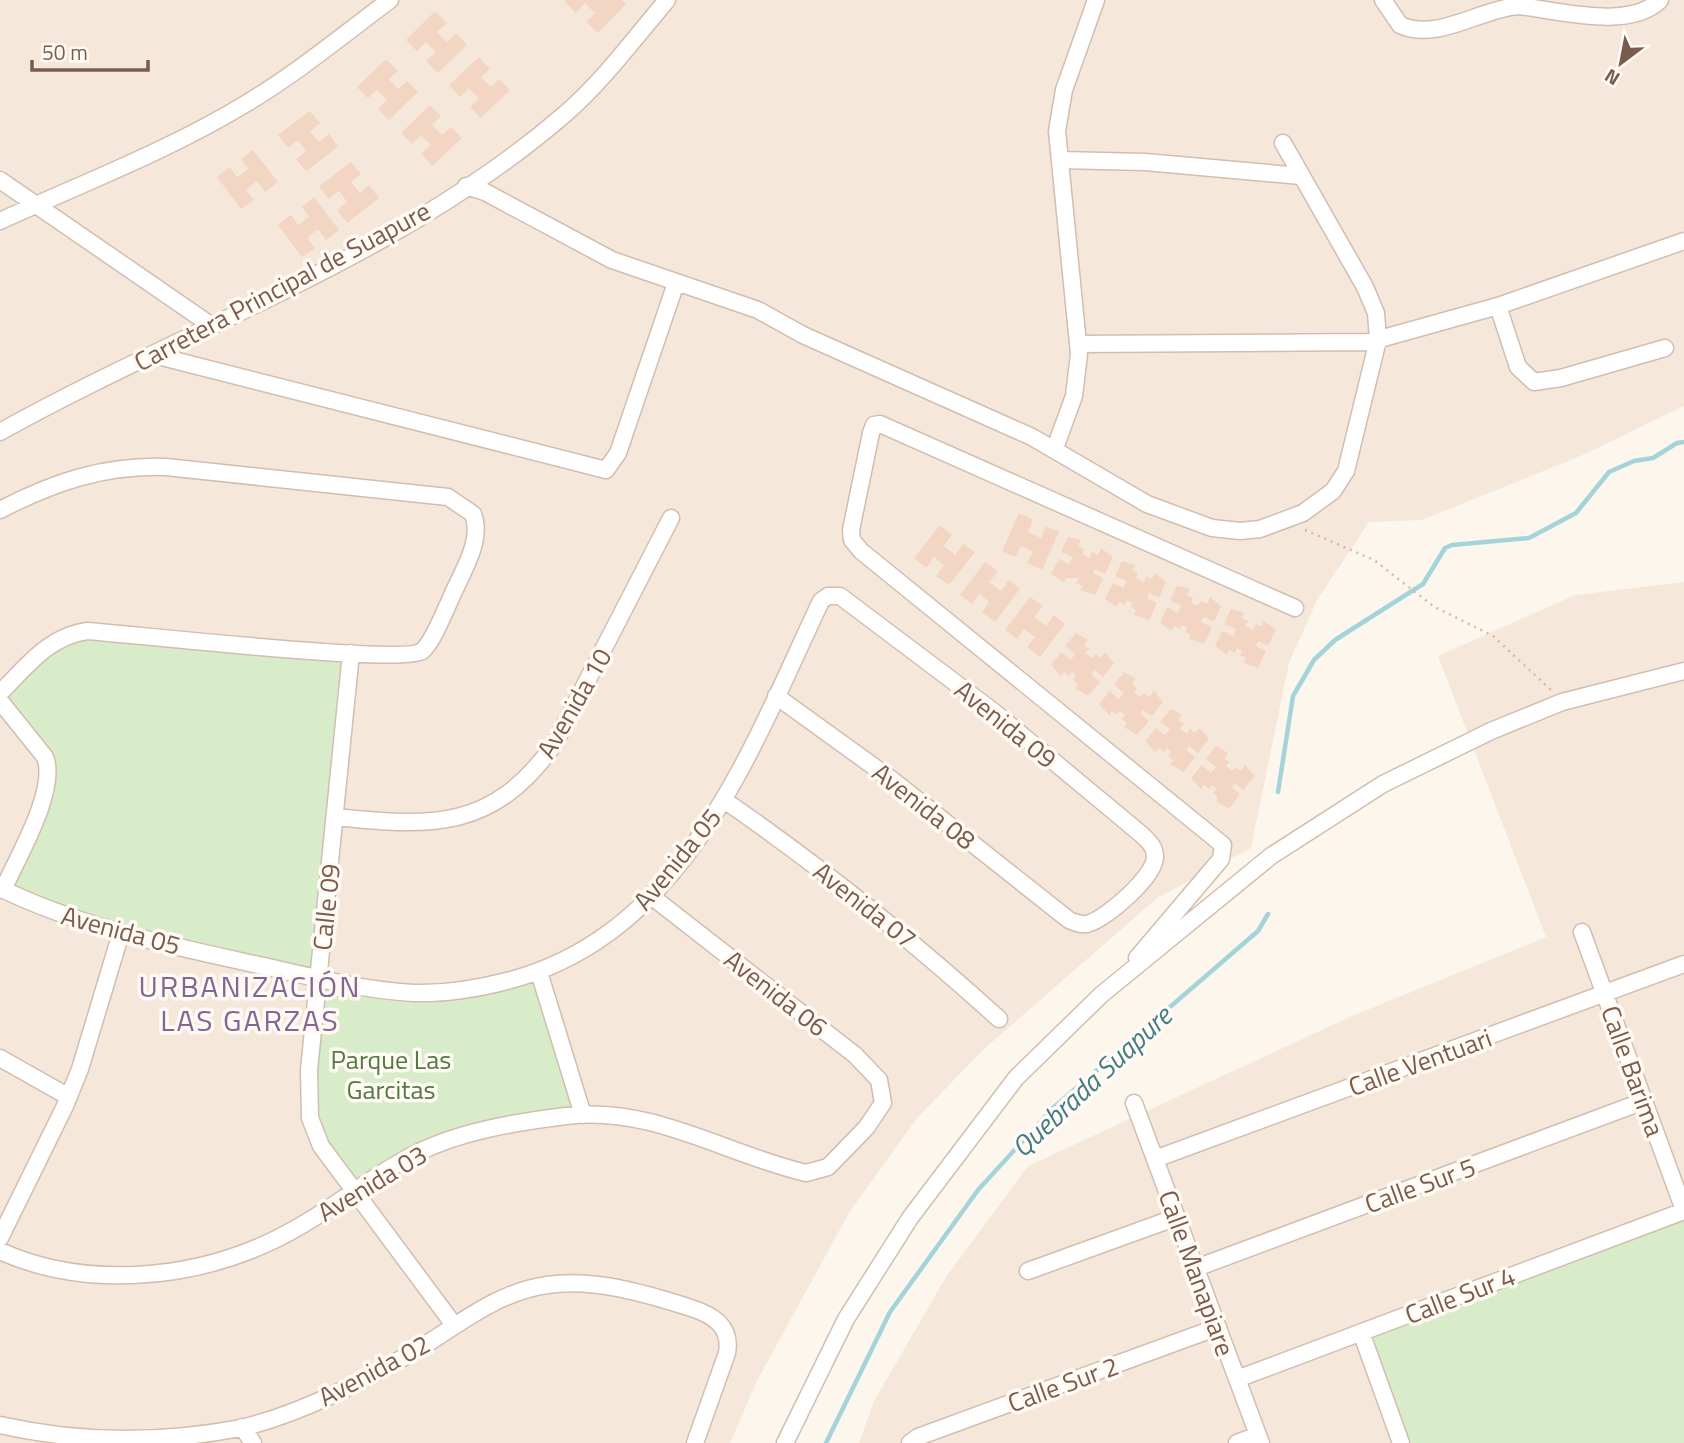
<svg xmlns="http://www.w3.org/2000/svg" width="1684" height="1443" font-family="'Titillium Web',sans-serif">
<rect width="100%" height="100%" fill="#fdf6ec"/>
<path fill="#f5e8da" d="M 0,0 L 1684,0 L 1684,406 L 1583,455 L 1422,520 L 1369,522 L 1317,600 L 1289,663 L 1251,848 L 1157,898 L 983,1050 L 918,1117 L 850,1211 L 757,1381 L 730,1443 L 0,1443 Z
M 1684,582 L 1684,1443 L 859,1443 L 874,1401 L 946,1277 L 1028,1166 L 1352,1016 L 1546,937 L 1438,656 L 1575,595 Z"/>
<path fill="#d8ecc9" d="M 63,636 L 351,653 L 319,978 L 414,993 L 539,972 L 583,1115 L 460,1137 L 354,1192 L 313,1130 L 319,979 L 210,954 L 3,890 L 49,780 L 0,693 Z
M 1684,1211 L 1684,1443 L 1401,1443 L 1361,1332 Z"/>
<g fill="none" stroke-linecap="round" stroke-linejoin="round">
<path stroke="#a5d3da" stroke-width="4.5" d="M 1278,792 L 1293,696 L 1314,660 L 1335,640 L 1423,584 L 1445,548 L 1452,545 L 1529,538 L 1576,513 L 1609,472 L 1634,461 L 1653,458 L 1677,443 L 1684,442
M 826,1443 L 890,1312 L 978,1190 L 1053,1108 L 1258,931 L 1268,914"/>
</g>
<path fill="#f3d5c3" d="M 566,0 L 622,0 L 626,4 L 598,33 L 586,22 L 595,13 L 585,3 L 576,13 L 565,2 Z
M 435,11 L 447,23 L 437,32 L 447,42 L 456,33 L 467,45 L 438,73 L 426,61 L 436,52 L 426,42 L 417,51 L 406,40 Z
M 479,57 L 490,69 L 481,77 L 491,87 L 499,79 L 510,90 L 481,118 L 470,107 L 479,98 L 469,88 L 460,97 L 449,85 Z
M 386,59 L 398,71 L 389,79 L 398,89 L 407,81 L 418,92 L 389,120 L 378,109 L 387,100 L 377,90 L 368,98 L 357,87 Z
M 430,105 L 441,116 L 432,125 L 442,135 L 451,127 L 462,138 L 432,166 L 421,154 L 431,145 L 421,136 L 412,144 L 401,133 Z
M 310,111 L 320,123 L 310,131 L 319,142 L 329,134 L 338,147 L 306,171 L 296,159 L 306,151 L 298,140 L 288,148 L 278,135 Z
M 253,150 L 278,182 L 265,192 L 257,181 L 246,190 L 254,200 L 241,209 L 217,177 L 230,167 L 237,177 L 248,169 L 241,159 Z
M 351,162 L 361,174 L 351,182 L 360,193 L 369,185 L 379,198 L 347,223 L 337,210 L 347,202 L 339,191 L 329,199 L 319,186 Z
M 314,197 L 339,230 L 326,240 L 318,229 L 307,238 L 315,248 L 302,257 L 278,225 L 291,215 L 298,225 L 309,217 L 302,207 Z
M 1019,513 L 1033,520 L 1028,532 L 1041,538 L 1046,526 L 1059,532 L 1042,570 L 1027,563 L 1033,552 L 1021,546 L 1015,557 L 1002,551 Z
M 940,525 L 952,535 L 944,546 L 955,555 L 963,544 L 975,552 L 949,585 L 936,576 L 944,565 L 934,557 L 926,568 L 914,558 Z
M 1068,537 L 1081,540 L 1078,546 L 1084,549 L 1082,554 L 1090,558 L 1092,552 L 1098,555 L 1101,548 L 1113,557 L 1105,574 L 1095,569 L 1093,573 L 1103,578 L 1095,595 L 1080,590 L 1083,586 L 1076,583 L 1079,578 L 1066,578 L 1064,582 L 1051,574 L 1059,559 L 1069,564 L 1073,557 L 1061,552 Z
M 1122,561 L 1135,565 L 1132,570 L 1138,573 L 1136,578 L 1144,582 L 1146,576 L 1152,579 L 1155,573 L 1166,582 L 1159,598 L 1149,593 L 1147,598 L 1157,603 L 1149,620 L 1134,615 L 1136,610 L 1130,607 L 1133,603 L 1127,600 L 1125,605 L 1119,602 L 1117,607 L 1105,599 L 1113,583 L 1123,588 L 1127,581 L 1115,576 Z
M 985,562 L 998,571 L 989,582 L 1001,591 L 1009,580 L 1020,589 L 995,622 L 982,612 L 989,602 L 979,594 L 972,604 L 960,595 Z
M 1177,586 L 1190,589 L 1187,595 L 1193,598 L 1191,603 L 1198,606 L 1201,601 L 1207,604 L 1210,597 L 1221,606 L 1214,622 L 1204,617 L 1201,622 L 1212,627 L 1204,644 L 1189,639 L 1191,635 L 1185,632 L 1187,627 L 1182,625 L 1180,629 L 1174,626 L 1172,631 L 1160,623 L 1167,607 L 1178,613 L 1181,606 L 1170,600 Z
M 1030,597 L 1043,606 L 1034,617 L 1046,626 L 1054,615 L 1065,624 L 1040,657 L 1027,647 L 1035,637 L 1024,629 L 1017,639 L 1005,630 Z
M 1231,609 L 1244,613 L 1242,618 L 1248,621 L 1245,626 L 1253,630 L 1256,624 L 1261,627 L 1264,621 L 1276,630 L 1268,646 L 1258,641 L 1256,646 L 1266,651 L 1258,668 L 1244,663 L 1246,658 L 1240,655 L 1242,651 L 1237,648 L 1235,653 L 1229,650 L 1227,655 L 1215,646 L 1222,631 L 1233,636 L 1236,629 L 1224,624 Z
M 1076,633 L 1088,640 L 1084,645 L 1089,649 L 1085,653 L 1092,658 L 1096,654 L 1101,658 L 1105,652 L 1114,663 L 1103,677 L 1095,670 L 1091,674 L 1100,682 L 1088,696 L 1075,688 L 1078,684 L 1073,680 L 1076,676 L 1072,672 L 1069,676 L 1064,672 L 1061,676 L 1051,665 L 1061,652 L 1071,660 L 1075,654 L 1065,646 Z
M 1124,672 L 1136,679 L 1132,684 L 1137,688 L 1134,692 L 1140,697 L 1144,693 L 1149,697 L 1154,691 L 1163,702 L 1152,716 L 1143,710 L 1140,713 L 1149,721 L 1137,735 L 1124,727 L 1127,723 L 1121,719 L 1125,715 L 1120,711 L 1117,715 L 1112,711 L 1109,715 L 1099,704 L 1110,691 L 1119,699 L 1124,693 L 1114,685 Z
M 1171,709 L 1182,715 L 1178,720 L 1184,724 L 1180,729 L 1187,734 L 1190,729 L 1195,733 L 1200,728 L 1209,739 L 1198,753 L 1189,746 L 1186,750 L 1195,757 L 1183,772 L 1170,764 L 1173,760 L 1168,756 L 1171,752 L 1167,748 L 1164,752 L 1159,748 L 1155,752 L 1145,741 L 1156,728 L 1165,735 L 1170,729 L 1160,722 Z
M 1216,746 L 1228,753 L 1224,758 L 1229,762 L 1226,766 L 1232,771 L 1236,767 L 1241,771 L 1245,765 L 1255,776 L 1243,790 L 1235,783 L 1232,787 L 1240,794 L 1229,809 L 1216,801 L 1218,797 L 1213,793 L 1217,789 L 1212,785 L 1209,789 L 1204,785 L 1201,789 L 1191,778 L 1202,765 L 1211,773 L 1216,767 L 1206,759 Z"/>
<g fill="none" stroke-linecap="round" stroke-linejoin="round">
<g stroke="#d1beb0" stroke-width="19">
<path id="street" d="M 1383,0 L 1400,25 C 1437,42 1480,9 1518,6 C 1558,10 1629,31 1660,0
M 1060,160 L 1145,162 L 1301,176
M 0,180 L 212,326
M 466,186 L 485,192 L 612,260 L 758,310 L 803,335 L 1032,437 L 1147,504 L 1212,528 L 1240,531 L 1260,529 L 1303,513 L 1333,491 L 1346,471 L 1378,340 L 1376,313 L 1365,287 L 1283,143
M 0,221 C 83,183 168,151 247,103 C 297,73 343,35 390,0
M 1498,306 L 1518,367 L 1534,382 L 1561,378 L 1665,348
M 1078,344 L 1369,342 L 1498,306 L 1684,241
M 154,355 L 606,470 L 618,453 L 676,283
M 0,432 C 188,327 400,257 565,114 C 603,81 634,39 667,0
M 1055,448 L 1074,396 L 1079,354 L 1057,131 L 1064,90 L 1096,0
M 0,510 C 54,482 104,465 166,467 L 448,497 L 473,514 C 482,538 467,563 457,585 C 449,600 434,642 422,651 C 402,665 131,634 87,631 C 49,636 26,667 0,693
M 351,653 L 309,1070 L 310,1118 L 321,1146 L 454,1325
M 0,701 L 45,757 C 58,790 17,858 3,890
M 724,800 C 821,867 912,940 999,1019
M 335,817 C 432,827 493,831 555,743 L 671,518
M 0,888 C 84,929 177,947 268,967 C 315,978 364,990 413,993 C 445,994 476,989 507,981 C 685,935 750,751 821,601 L 828,596 L 840,596 L 994,712 L 1141,834 C 1148,841 1155,846 1155,857 C 1155,876 1108,917 1090,923 C 1083,926 1076,923 1069,920 L 891,779 L 776,696
M 1582,932 L 1684,1210
M 1137,958 L 1221,859 L 1223,845 L 861,551 L 852,540 L 851,530 L 871,433 L 874,425 L 880,424 L 1295,608
M 539,972 L 583,1115
M 0,1058 L 69,1097
M 1134,1103 L 1261,1443
M 1155,1159 L 1684,964
M 0,1238 L 65,1106 L 80,1069 L 121,933
M 0,1251 C 84,1289 190,1280 272,1241 C 323,1217 367,1178 417,1153 C 461,1131 517,1122 566,1116 C 651,1105 725,1154 806,1173 L 828,1167 L 866,1128 L 883,1103 L 879,1080 L 855,1055 L 651,896
M 1196,1268 L 1644,1101
M 1028,1271 L 1177,1217
M 1361,1332 L 1401,1443
M 1237,1379 L 1684,1211
M 0,1425 C 80,1443 161,1443 241,1428 C 304,1413 365,1380 420,1348 C 461,1323 498,1292 547,1285 C 593,1278 644,1293 688,1307 C 711,1314 732,1325 727,1353 L 695,1443
M 242,1427 L 253,1443
M 785,1443 L 846,1319 L 910,1218 L 1016,1078 L 1101,995 L 1271,856 L 1383,784 L 1491,731 L 1562,702 L 1684,671
M 910,1443 L 918,1437 L 1218,1327
M 1237,1443 L 1258,1435"/>
</g>
<path stroke="#d9b8a5" stroke-width="2.5" stroke-dasharray="2 5" stroke-linecap="butt" d="M 1305,530 L 1374,560 L 1433,606 L 1493,636 L 1552,691"/>
<use href="#street" stroke="#fff" stroke-width="16"/>
</g>
<g text-anchor="middle" dominant-baseline="central" stroke-width="7" stroke-linejoin="round" paint-order="stroke">
<g font-size="26" fill="#7a5c4d" stroke="#fffaf3">
<text transform="translate(282 286) rotate(-28)">Carretera Principal de Suapure</text>
<text transform="translate(574 703) rotate(-60)">Avenida 10</text>
<text transform="translate(1006 724) rotate(39)">Avenida 09</text>
<text transform="translate(924 806) rotate(38)">Avenida 08</text>
<text transform="translate(677 859) rotate(-51)">Avenida 05</text>
<text transform="translate(865 905) rotate(38)">Avenida 07</text>
<text transform="translate(326 907) rotate(-84)">Calle 09</text>
<text transform="translate(121 930) rotate(15)">Avenida 05</text>
<text transform="translate(776 993) rotate(38)">Avenida 06</text>
<text transform="translate(1420 1062) rotate(-20)">Calle Ventuari</text>
<text transform="translate(1633 1071) rotate(70)">Calle Barima</text>
<text transform="translate(372 1183) rotate(-31)">Avenida 03</text>
<text transform="translate(1420 1185) rotate(-20)">Calle Sur 5</text>
<text transform="translate(1197 1273) rotate(70)">Calle Manapiare</text>
<text transform="translate(1460 1295) rotate(-21)">Calle Sur 4</text>
<text transform="translate(374 1370) rotate(-28)">Avenida 02</text>
<text transform="translate(1063 1384) rotate(-20)">Calle Sur 2</text>
</g>
<g font-size="26" fill="#537a41" stroke="#fffaf3">
<text x="391" y="1059">Parque Las<tspan x="391" dy="30">Garcitas</tspan></text>
</g>
<g font-size="28" font-style="italic" fill="#437c86" stroke="#fffaf3">
<text transform="translate(1091 1081) rotate(-43)">Quebrada Suapure</text>
</g>
<g font-size="30" letter-spacing="2" fill="#846695" stroke="#fffaf3">
<text x="250" y="986">URBANIZACIÓN<tspan x="250" dy="34">LAS GARZAS</tspan></text>
</g>
</g>
<g transform="translate(1621 63) rotate(212)" stroke="#fffaf3" stroke-width="5" paint-order="stroke">
<path d="M0-5L12 26L0 18L-12 26Z" fill="#7a5c4d"/>
<text y="-10" font-size="19" font-weight="bold" text-anchor="middle" fill="#7a5c4d">N</text>
</g>
<path d="M32 60v10h116v-10" fill="none" stroke="#7a5c4d" stroke-width="3.5"/>
<text x="42" y="60" font-size="21" fill="#7a5c4d" stroke="#fffaf3" stroke-width="5" paint-order="stroke">50 m</text>
</svg>
